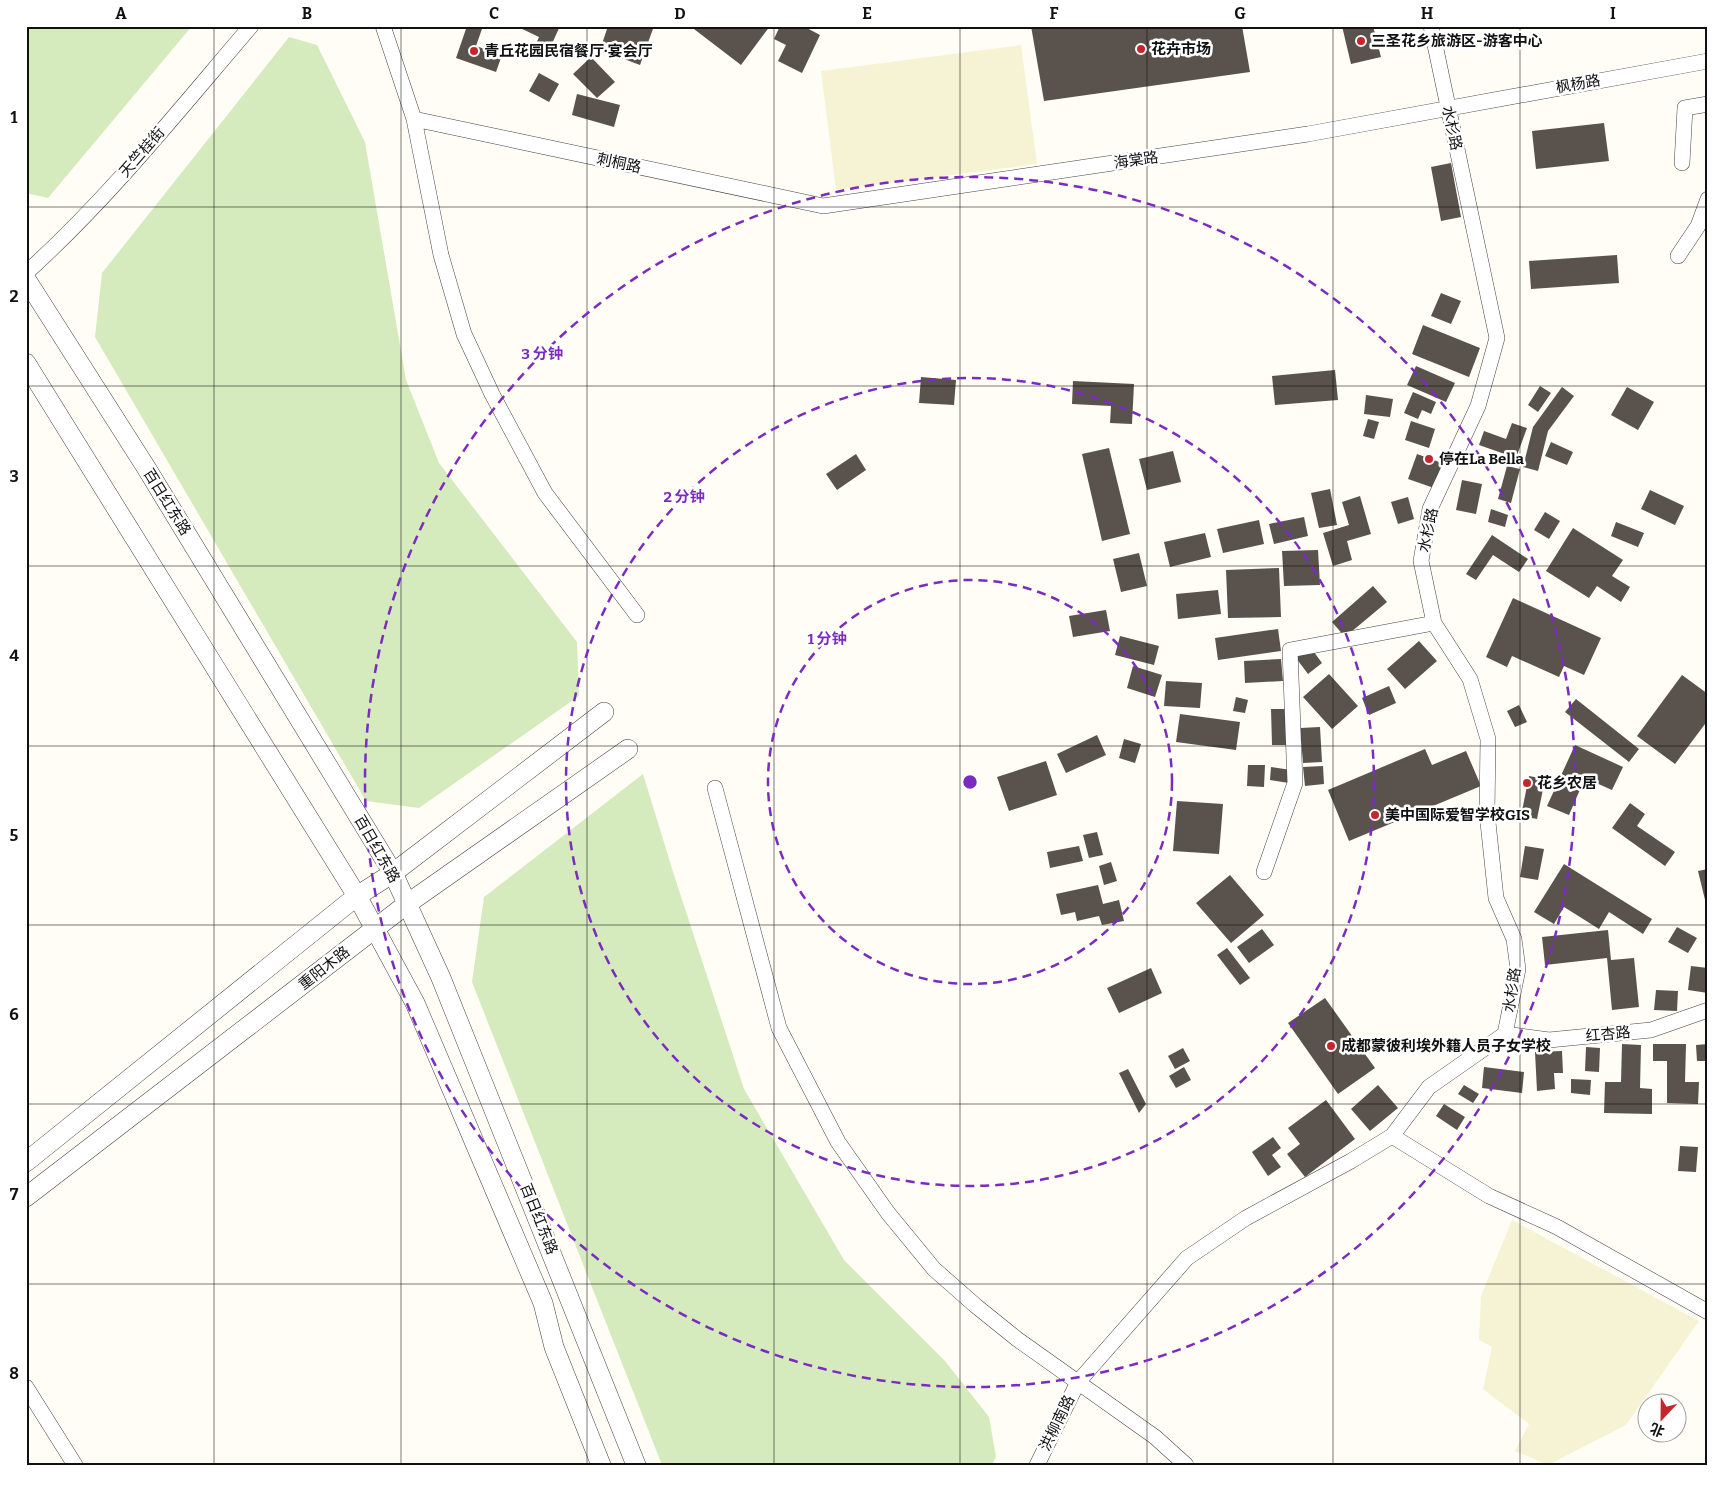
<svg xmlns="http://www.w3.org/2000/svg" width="1734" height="1491" font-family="Bitter,'Noto Sans SC',serif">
<rect width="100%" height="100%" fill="#fffdf5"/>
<path fill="#f6f3d4" d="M 1021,45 L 1037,164 L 836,190 L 821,71 Z
M 1512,1220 L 1699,1321 L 1626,1425 L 1548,1465 L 1515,1451 L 1529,1424 L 1483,1389 L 1492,1347 L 1479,1340 L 1481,1296 Z"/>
<path fill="#d5ebbd" d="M 26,26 L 192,26 L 48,198 L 26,193 Z
M 289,37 L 317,45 L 365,142 L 406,380 L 439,463 L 577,642 L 579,696 L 419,808 L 366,801 L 95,337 L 102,273 Z
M 643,774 L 674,875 L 744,1089 L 844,1260 L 945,1361 L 989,1417 L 996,1457 L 992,1465 L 662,1465 L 472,982 L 484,897 Z"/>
<path fill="#5a524d" d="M 467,26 L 483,26 L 476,46 L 502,55 L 496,72 L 456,58 Z
M 516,26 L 560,26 L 545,59 L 532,53 L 539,37 Z
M 608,26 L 654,26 L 640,65 L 600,50 Z
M 690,26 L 770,26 L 741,65 Z
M 780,26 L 803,26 L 820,35 L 802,73 L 778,61 L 786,45 L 774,39 Z
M 1031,26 L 1242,26 L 1250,72 L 1044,101 Z
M 1342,26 L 1373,26 L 1381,57 L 1351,64 Z
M 591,57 L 615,82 L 597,98 L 573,74 Z
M 539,73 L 559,84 L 549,102 L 529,91 Z
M 577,94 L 620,105 L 614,127 L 572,115 Z
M 1604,123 L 1609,161 L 1536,169 L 1532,131 Z
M 1451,163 L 1461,217 L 1441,221 L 1431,167 Z
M 1617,255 L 1619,283 L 1531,289 L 1529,261 Z
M 1441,293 L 1461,301 L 1451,324 L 1431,316 Z
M 1423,325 L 1480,348 L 1469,377 L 1412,354 Z
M 1416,366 L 1455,383 L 1446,402 L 1407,385 Z
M 1335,370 L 1338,400 L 1275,405 L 1272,376 Z
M 921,377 L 956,380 L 954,405 L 919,403 Z
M 1073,381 L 1134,384 L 1132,424 L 1110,423 L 1111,406 L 1072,404 Z
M 1540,386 L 1551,393 L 1538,412 L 1528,405 Z
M 1562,387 L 1574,396 L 1548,431 L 1538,471 L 1523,467 L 1533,427 Z
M 1627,387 L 1654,402 L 1638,430 L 1611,415 Z
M 1413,392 L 1436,402 L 1431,414 L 1422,410 L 1418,419 L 1404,413 Z
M 1366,395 L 1393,399 L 1390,417 L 1364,414 Z
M 1368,419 L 1379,422 L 1374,439 L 1363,436 Z
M 1411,421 L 1435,429 L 1429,448 L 1405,440 Z
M 1512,423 L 1527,428 L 1516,458 L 1479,445 L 1484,431 L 1506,439 Z
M 1551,442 L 1573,452 L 1567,465 L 1545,456 Z
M 1109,448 L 1130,534 L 1102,541 L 1082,454 Z
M 1173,451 L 1181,482 L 1147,490 L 1139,459 Z
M 856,454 L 866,470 L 837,490 L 826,474 Z
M 1417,454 L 1442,463 L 1434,488 L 1408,479 Z
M 1507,466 L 1520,469 L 1511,503 L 1498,499 Z
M 1462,480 L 1482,484 L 1476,514 L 1456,510 Z
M 1330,489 L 1337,525 L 1319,528 L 1311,493 Z
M 1650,490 L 1684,506 L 1675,525 L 1641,509 Z
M 1360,496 L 1371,534 L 1347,541 L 1352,560 L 1333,566 L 1323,533 L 1349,525 L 1342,502 Z
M 1408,497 L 1414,519 L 1398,524 L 1391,502 Z
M 1491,509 L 1508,515 L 1505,527 L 1488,522 Z
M 1545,512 L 1560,521 L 1549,539 L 1534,530 Z
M 1304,517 L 1308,536 L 1274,544 L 1269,524 Z
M 1259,520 L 1264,544 L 1223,553 L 1217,529 Z
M 1616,522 L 1644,533 L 1638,547 L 1611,536 Z
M 1573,528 L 1623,560 L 1612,576 L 1630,587 L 1621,602 L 1597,586 L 1589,598 L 1546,571 Z
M 1205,533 L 1211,557 L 1170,567 L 1164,542 Z
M 1492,535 L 1528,559 L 1519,572 L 1493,555 L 1476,580 L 1466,574 Z
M 1318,550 L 1320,585 L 1284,586 L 1282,551 Z
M 1139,553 L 1147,586 L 1121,592 L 1113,559 Z
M 1279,568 L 1281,617 L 1228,618 L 1226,570 Z
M 1373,586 L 1387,602 L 1345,637 L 1332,622 Z
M 1218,590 L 1221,614 L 1178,619 L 1176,594 Z
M 1513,598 L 1601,638 L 1584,675 L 1564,666 L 1559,677 L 1512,656 L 1507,667 L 1486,657 Z
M 1106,610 L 1110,631 L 1073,637 L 1069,616 Z
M 1278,629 L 1281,651 L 1218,660 L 1215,638 Z
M 1120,636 L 1159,646 L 1154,665 L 1115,655 Z
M 1419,641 L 1437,661 L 1405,689 L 1387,669 Z
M 1311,648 L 1322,663 L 1308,674 L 1296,658 Z
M 1281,659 L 1283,681 L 1245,683 L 1244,661 Z
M 1133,666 L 1162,675 L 1155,697 L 1127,688 Z
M 1329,674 L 1358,706 L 1332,729 L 1303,697 Z
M 1682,675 L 1708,694 L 1708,720 L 1675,764 L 1637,736 Z
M 1166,681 L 1202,683 L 1200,708 L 1164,706 Z
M 1389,686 L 1396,703 L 1369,715 L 1362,698 Z
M 1236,697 L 1248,700 L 1245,713 L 1233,711 Z
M 1576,699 L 1639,749 L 1629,762 L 1565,712 Z
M 1519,705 L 1527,722 L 1515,727 L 1507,711 Z
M 1271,709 L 1290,709 L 1290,745 L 1272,745 Z
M 1180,714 L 1240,722 L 1236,750 L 1176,742 Z
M 1320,727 L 1322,762 L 1303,763 L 1300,728 Z
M 1097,735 L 1106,755 L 1066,773 L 1057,754 Z
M 1124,739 L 1141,744 L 1135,763 L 1119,758 Z
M 1575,745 L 1623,767 L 1612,790 L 1585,778 L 1569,815 L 1547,806 Z
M 1425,749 L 1432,765 L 1466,751 L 1481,786 L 1349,841 L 1328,790 Z
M 1046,761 L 1057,795 L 1009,811 L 997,777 Z
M 1248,765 L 1265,765 L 1264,787 L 1247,786 Z
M 1323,766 L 1324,784 L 1305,786 L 1303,767 Z
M 1271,767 L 1291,770 L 1289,783 L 1270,780 Z
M 1529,776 L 1545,779 L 1537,819 L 1521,816 Z
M 1177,801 L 1223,804 L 1219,854 L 1173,851 Z
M 1630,803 L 1645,814 L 1637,826 L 1675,852 L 1665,866 L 1612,828 Z
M 1097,832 L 1103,855 L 1089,858 L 1083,835 Z
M 1079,846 L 1083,861 L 1050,868 L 1047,852 Z
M 1525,846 L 1544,849 L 1538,880 L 1520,877 Z
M 1111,862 L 1117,881 L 1104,885 L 1099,866 Z
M 1564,864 L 1652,919 L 1643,934 L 1609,912 L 1599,929 L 1564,907 L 1554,924 L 1534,912 Z
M 1708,869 L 1708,908 L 1707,908 L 1698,871 Z
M 1230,875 L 1264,915 L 1231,943 L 1196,903 Z
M 1098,885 L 1103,904 L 1119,900 L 1124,921 L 1102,925 L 1099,916 L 1077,921 L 1075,912 L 1061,915 L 1056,894 Z
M 1677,927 L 1697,938 L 1688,953 L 1668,942 Z
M 1262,929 L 1274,945 L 1249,963 L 1237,947 Z
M 1608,930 L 1611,960 L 1634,958 L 1639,1007 L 1612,1010 L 1607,958 L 1545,965 L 1542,937 Z
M 1227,948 L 1250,978 L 1240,985 L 1217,955 Z
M 1691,966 L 1708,968 L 1708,993 L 1688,990 Z
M 1151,968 L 1162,993 L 1119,1013 L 1107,988 Z
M 1656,990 L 1678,991 L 1677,1011 L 1654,1010 Z
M 1325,998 L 1375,1068 L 1338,1094 L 1288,1023 Z
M 1622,1044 L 1641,1045 L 1640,1088 L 1652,1089 L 1652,1114 L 1604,1113 L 1605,1082 L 1621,1082 Z
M 1653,1044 L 1686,1044 L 1685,1082 L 1699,1082 L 1698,1104 L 1667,1103 L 1667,1061 L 1653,1061 Z
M 1708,1044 L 1708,1061 L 1697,1061 L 1696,1045 Z
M 1586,1047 L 1600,1048 L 1599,1072 L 1585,1071 Z
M 1183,1048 L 1190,1061 L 1175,1069 L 1168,1056 Z
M 1562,1051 L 1563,1073 L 1554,1073 L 1555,1089 L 1537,1091 L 1535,1052 Z
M 1184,1067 L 1191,1080 L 1176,1088 L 1169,1076 Z
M 1484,1067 L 1524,1072 L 1522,1093 L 1482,1088 Z
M 1128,1069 L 1146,1104 L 1139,1113 L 1119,1073 Z
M 1571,1079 L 1591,1080 L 1590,1095 L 1571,1093 Z
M 1378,1085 L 1398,1108 L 1370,1131 L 1351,1109 Z
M 1464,1085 L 1479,1094 L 1473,1103 L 1458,1094 Z
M 1326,1100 L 1355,1139 L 1305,1177 L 1287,1154 L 1300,1144 L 1288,1128 Z
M 1444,1104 L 1465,1117 L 1457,1130 L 1436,1116 Z
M 1273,1137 L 1281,1148 L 1272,1155 L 1281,1167 L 1268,1176 L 1252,1152 Z
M 1680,1146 L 1698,1147 L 1696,1172 L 1678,1171 Z"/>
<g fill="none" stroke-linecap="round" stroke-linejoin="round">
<g stroke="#444" stroke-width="16">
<path id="minor" d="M 383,26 L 414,119 L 441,255 L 464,334 L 492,394 L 545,493 L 637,615
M 1431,26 L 1497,338 L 1478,406 L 1430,509 L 1421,561 L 1434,623 L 1470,679 L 1488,739 L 1487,813 L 1496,898 L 1514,939 L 1518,969 L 1505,1034
M 414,119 L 823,206 L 1308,134 L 1708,61
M 1682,163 L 1685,108 L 1708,104
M 1678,256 L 1698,226 L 1708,199
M 26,273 C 109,198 179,110 251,26
M 715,788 L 779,1028 L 838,1142 L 888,1213 L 934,1269 L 976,1306 L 1017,1339 L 1155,1437 L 1186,1465
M 1264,872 L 1295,783 L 1290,650 L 1434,623
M 1505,1034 L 1549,1040 L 1651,1030 L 1708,1010
M 1392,1136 L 1489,1196 L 1557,1227 L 1708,1312
M 26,1387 L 75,1465
M 1037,1465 L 1078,1382 L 1187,1258 L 1246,1218 L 1351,1161 L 1392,1136 L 1429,1087 L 1505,1034"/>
</g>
<g stroke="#444" stroke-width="20">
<path id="tertiary" d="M 26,279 L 147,469 L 393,873 L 441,978 L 636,1465
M 26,363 L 357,896 L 415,1003 L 543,1303 L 554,1347 L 601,1465
M 26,1162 L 357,896 L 393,873 L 604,712
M 26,1197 L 407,904 L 628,749"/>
</g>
<use href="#minor" stroke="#fff" stroke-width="15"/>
<use href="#tertiary" stroke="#fff" stroke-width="19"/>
</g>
<path fill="none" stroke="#111" stroke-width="1" stroke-opacity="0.55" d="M 214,26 L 214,1465M 401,26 L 401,1465M 587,26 L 587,1465M 774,26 L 774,1465M 960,26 L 960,1465M 1147,26 L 1147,1465M 1333,26 L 1333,1465M 1520,26 L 1520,1465M 26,207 L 1708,207M 26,386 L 1708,386M 26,566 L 1708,566M 26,746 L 1708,746M 26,925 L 1708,925M 26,1104 L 1708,1104M 26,1284 L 1708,1284"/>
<g fill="none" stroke="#7b2cbf" stroke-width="2.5" stroke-dasharray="9 6">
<circle cx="970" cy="782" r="202"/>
<circle cx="970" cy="782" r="404"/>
<circle cx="970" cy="782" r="605"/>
</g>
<g fill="#c4262e" stroke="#fff" stroke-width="2">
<circle cx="1361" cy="41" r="5"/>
<circle cx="1141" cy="49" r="5"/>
<circle cx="474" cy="51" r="5"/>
<circle cx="1429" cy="459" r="5"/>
<circle cx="1527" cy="783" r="5"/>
<circle cx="1375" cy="815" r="5"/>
<circle cx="1331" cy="1046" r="5"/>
</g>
<g text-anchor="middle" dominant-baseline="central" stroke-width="5" stroke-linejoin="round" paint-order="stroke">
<g font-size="15" font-weight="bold" fill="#111" stroke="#fff" text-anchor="start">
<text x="1371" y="41">三圣花乡旅游区-游客中心</text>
<text x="1151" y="49">花卉市场</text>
<text x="484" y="51">青丘花园民宿餐厅·宴会厅</text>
<text x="1439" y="459">停在La Bella</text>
<text x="1537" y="783">花乡农居</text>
<text x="1385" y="815">美中国际爱智学校GIS</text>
<text x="1341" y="1046">成都蒙彼利埃外籍人员子女学校</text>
</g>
<g font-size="15" fill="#111" stroke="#fff">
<text transform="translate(1578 84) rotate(-10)">枫杨路</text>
<text transform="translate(1452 128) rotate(78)">水杉路</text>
<text transform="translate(142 152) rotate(-49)">天竺桂街</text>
<text transform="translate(1136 160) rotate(-8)">海棠路</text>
<text transform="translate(619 163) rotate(12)">刺桐路</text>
<text transform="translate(167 502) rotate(58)">百日红东路</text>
<text transform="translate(1428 530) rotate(-78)">水杉路</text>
<text transform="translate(377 849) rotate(60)">百日红东路</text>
<text transform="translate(324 968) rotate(-38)">重阳木路</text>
<text transform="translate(1512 990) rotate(-81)">水杉路</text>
<text transform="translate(1608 1034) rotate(-5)">红杏路</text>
<text transform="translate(539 1219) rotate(68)">百日红东路</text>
<text transform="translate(1057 1423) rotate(-64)">洪柳南路</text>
</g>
</g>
<circle cx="970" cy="782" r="8" fill="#7b2cbf" stroke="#fff" stroke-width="2.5"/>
<g font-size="15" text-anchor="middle" font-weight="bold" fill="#7b2cbf" stroke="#fff" stroke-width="5" stroke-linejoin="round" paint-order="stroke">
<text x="542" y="359">3 分钟</text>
<text x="684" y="502">2 分钟</text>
<text x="827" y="644">1 分钟</text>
</g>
<rect width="1734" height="1491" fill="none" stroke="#ffffff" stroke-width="55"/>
<g transform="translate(1662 1418) rotate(202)"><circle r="24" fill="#ffffff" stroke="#a0a0a0"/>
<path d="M0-4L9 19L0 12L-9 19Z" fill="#c4262e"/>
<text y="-8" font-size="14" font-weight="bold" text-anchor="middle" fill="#111111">北</text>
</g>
<rect x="28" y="28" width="1678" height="1436" fill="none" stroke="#111" stroke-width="2"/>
<g font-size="16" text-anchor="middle" font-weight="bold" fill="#111">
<text x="121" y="19">A</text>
<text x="307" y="19">B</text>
<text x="494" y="19">C</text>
<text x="680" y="19">D</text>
<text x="867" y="19">E</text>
<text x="1054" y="19">F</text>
<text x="1240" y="19">G</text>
<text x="1427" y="19">H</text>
<text x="1613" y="19">I</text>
<text x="14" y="123">1</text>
<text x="14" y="302">2</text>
<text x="14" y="482">3</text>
<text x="14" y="661">4</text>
<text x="14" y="841">5</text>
<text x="14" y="1020">6</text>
<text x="14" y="1200">7</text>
<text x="14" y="1379">8</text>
</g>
</svg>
